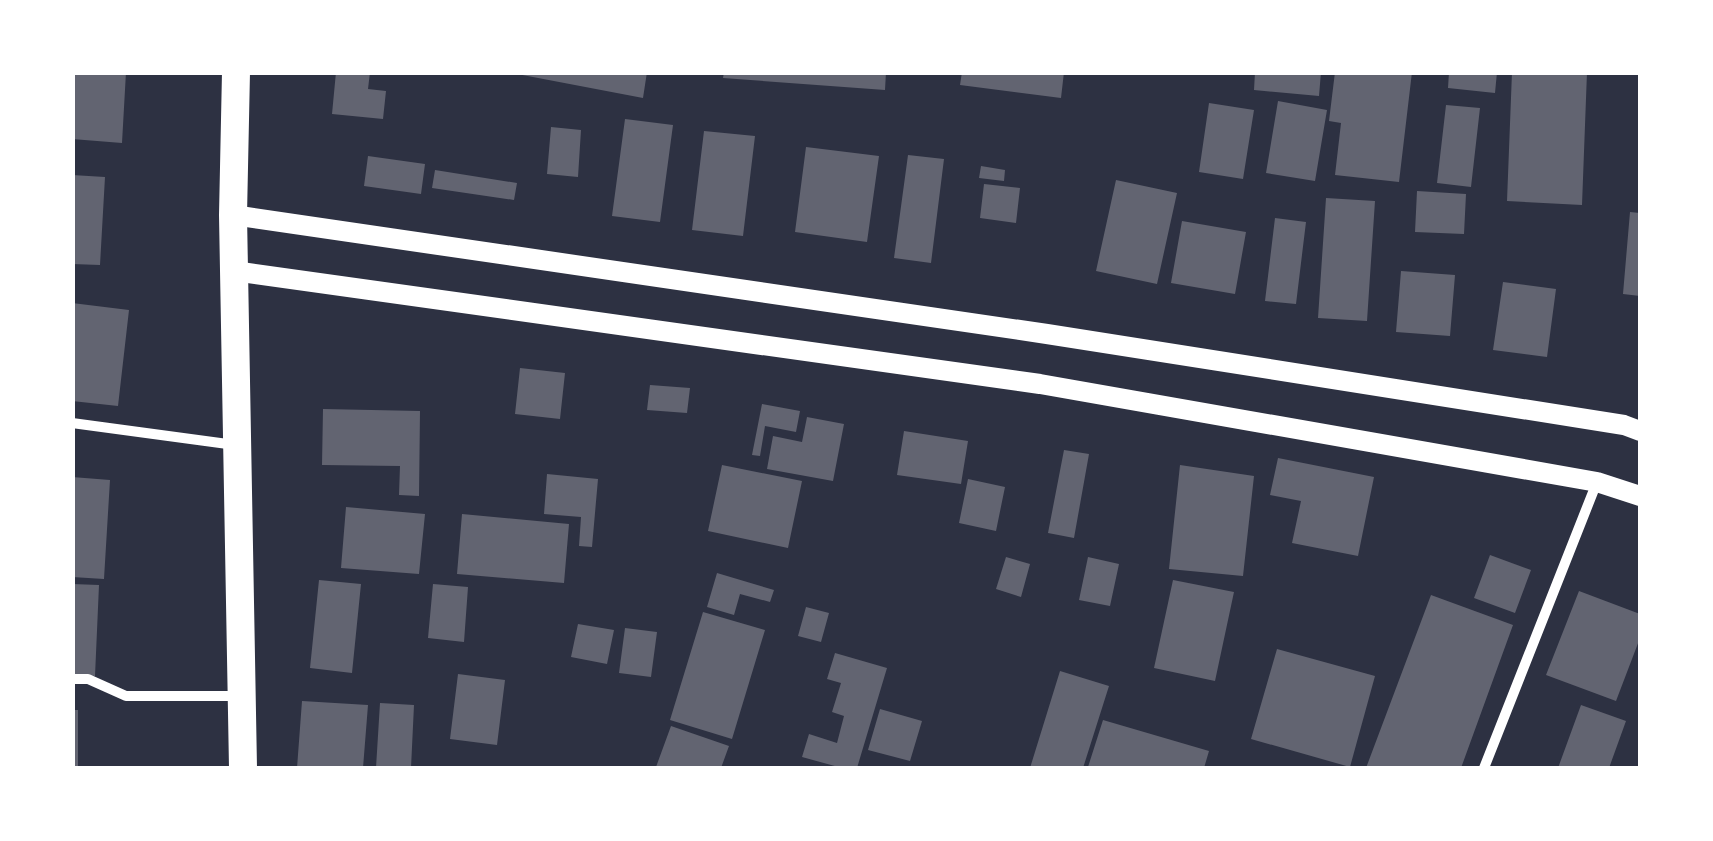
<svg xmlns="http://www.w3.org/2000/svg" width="1713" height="841" font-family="'Roboto Condensed',sans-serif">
<rect width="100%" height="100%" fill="#2d3142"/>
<path fill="#626471" d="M 72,72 L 126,72 L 122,143 L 72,139 Z
M 336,72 L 370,72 L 368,89 L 386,91 L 383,119 L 332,114 Z
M 507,72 L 647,72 L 643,98 Z
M 724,72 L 886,72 L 885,90 L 723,78 Z
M 962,72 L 1064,72 L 1061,98 L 960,85 Z
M 1255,72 L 1321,72 L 1319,96 L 1254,90 Z
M 1335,72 L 1412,72 L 1399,182 L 1335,175 L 1341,123 L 1329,121 Z
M 1449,72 L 1497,72 L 1495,93 L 1448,88 Z
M 1512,72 L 1587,72 L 1582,205 L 1507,201 Z
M 1278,101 L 1327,110 L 1315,181 L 1266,173 Z
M 1209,103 L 1254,110 L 1243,179 L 1199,172 Z
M 1446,105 L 1480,108 L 1471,187 L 1437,183 Z
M 625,119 L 673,125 L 660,222 L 612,216 Z
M 551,127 L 581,130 L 578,177 L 547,174 Z
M 704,131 L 755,136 L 743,236 L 692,230 Z
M 806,147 L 879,156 L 867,242 L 795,232 Z
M 908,155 L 944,159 L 931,263 L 894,258 Z
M 368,156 L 425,164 L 421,194 L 364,186 Z
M 981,166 L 1005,170 L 1004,181 L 979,178 Z
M 435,170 L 517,183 L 514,200 L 432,188 Z
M 72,175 L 105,177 L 100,265 L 72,264 Z
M 1116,180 L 1177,193 L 1157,284 L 1096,271 Z
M 984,184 L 1020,188 L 1016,223 L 980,218 Z
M 1417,191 L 1466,194 L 1464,234 L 1415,232 Z
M 1326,198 L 1375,201 L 1367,321 L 1318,318 Z
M 1630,212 L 1640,213 L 1640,296 L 1623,294 Z
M 1275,218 L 1306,222 L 1296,304 L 1265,301 Z
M 1182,221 L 1246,232 L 1235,294 L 1171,283 Z
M 1401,271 L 1455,275 L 1450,336 L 1396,332 Z
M 1503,282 L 1556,289 L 1547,357 L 1493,350 Z
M 72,303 L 129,310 L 118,406 L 72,401 Z
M 520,368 L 565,373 L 560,419 L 515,414 Z
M 650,385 L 690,388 L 687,413 L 647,410 Z
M 762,404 L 800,411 L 796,432 L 765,426 L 760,456 L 752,455 Z
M 323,409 L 420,411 L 419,496 L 399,495 L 400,466 L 322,465 Z
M 807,417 L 844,424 L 833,481 L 767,469 L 773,436 L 802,442 Z
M 904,431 L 968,441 L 961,484 L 897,475 Z
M 1064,450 L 1089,454 L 1074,538 L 1048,533 Z
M 1278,458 L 1374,477 L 1358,556 L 1292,543 L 1301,501 L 1270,495 Z
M 722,465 L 802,481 L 788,548 L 708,531 Z
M 1180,465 L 1254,476 L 1243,576 L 1169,569 Z
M 547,474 L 598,479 L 592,547 L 579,546 L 581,517 L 544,514 Z
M 72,477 L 110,480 L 104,579 L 72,577 Z
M 968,479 L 1005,487 L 996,531 L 959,523 Z
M 346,507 L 425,514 L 419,574 L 341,568 Z
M 462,514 L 569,524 L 564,583 L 457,574 Z
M 1490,555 L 1531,570 L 1515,613 L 1474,598 Z
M 1006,557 L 1030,564 L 1021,597 L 996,589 Z
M 1088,557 L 1119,564 L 1110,606 L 1079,600 Z
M 717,573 L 774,590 L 770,602 L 740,594 L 734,615 L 707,607 Z
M 319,580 L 361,584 L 352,673 L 310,668 Z
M 1173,580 L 1234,592 L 1215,681 L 1154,668 Z
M 72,584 L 99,585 L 95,676 L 72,675 Z
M 433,584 L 468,587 L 464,642 L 428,638 Z
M 1579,591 L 1640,614 L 1640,638 L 1616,701 L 1546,675 Z
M 1431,595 L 1513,625 L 1461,768 L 1366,768 Z
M 806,607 L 829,613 L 821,642 L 798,636 Z
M 703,612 L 765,630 L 732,739 L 670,720 Z
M 578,624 L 614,630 L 607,664 L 571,657 Z
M 625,628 L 657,632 L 651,677 L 619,673 Z
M 1277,649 L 1375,676 L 1350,767 L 1251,739 Z
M 835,653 L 887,668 L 857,768 L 842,768 L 802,757 L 809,734 L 837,743 L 844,716 L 832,712 L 841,683 L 827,679 Z
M 1060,671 L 1109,686 L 1083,768 L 1030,768 Z
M 458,674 L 505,680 L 497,745 L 450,739 Z
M 302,701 L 368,705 L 363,768 L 297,768 Z
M 380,703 L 414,705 L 411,768 L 376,768 Z
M 1581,705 L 1626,721 L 1609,768 L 1558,768 Z
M 880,709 L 922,721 L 910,761 L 868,750 Z
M 72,710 L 78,710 L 78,768 L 72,768 Z
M 1103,720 L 1209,751 L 1204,768 L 1088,767 Z
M 671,726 L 729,746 L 721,768 L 656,767 Z"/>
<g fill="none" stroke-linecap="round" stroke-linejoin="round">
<path stroke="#fff" stroke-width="10" d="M 72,423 L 235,445
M 72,679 L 88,679 L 126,696 L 240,696
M 1484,768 L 1597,482"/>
<path stroke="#fff" stroke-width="20" d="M 233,215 L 1047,334 L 1624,425 L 1640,431
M 234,271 L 1040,384 L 1597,482 L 1640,496"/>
<path stroke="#fff" stroke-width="28" d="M 236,72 L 233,215 L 243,768"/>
</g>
<rect width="1713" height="841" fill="none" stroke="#ffffff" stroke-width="150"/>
</svg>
